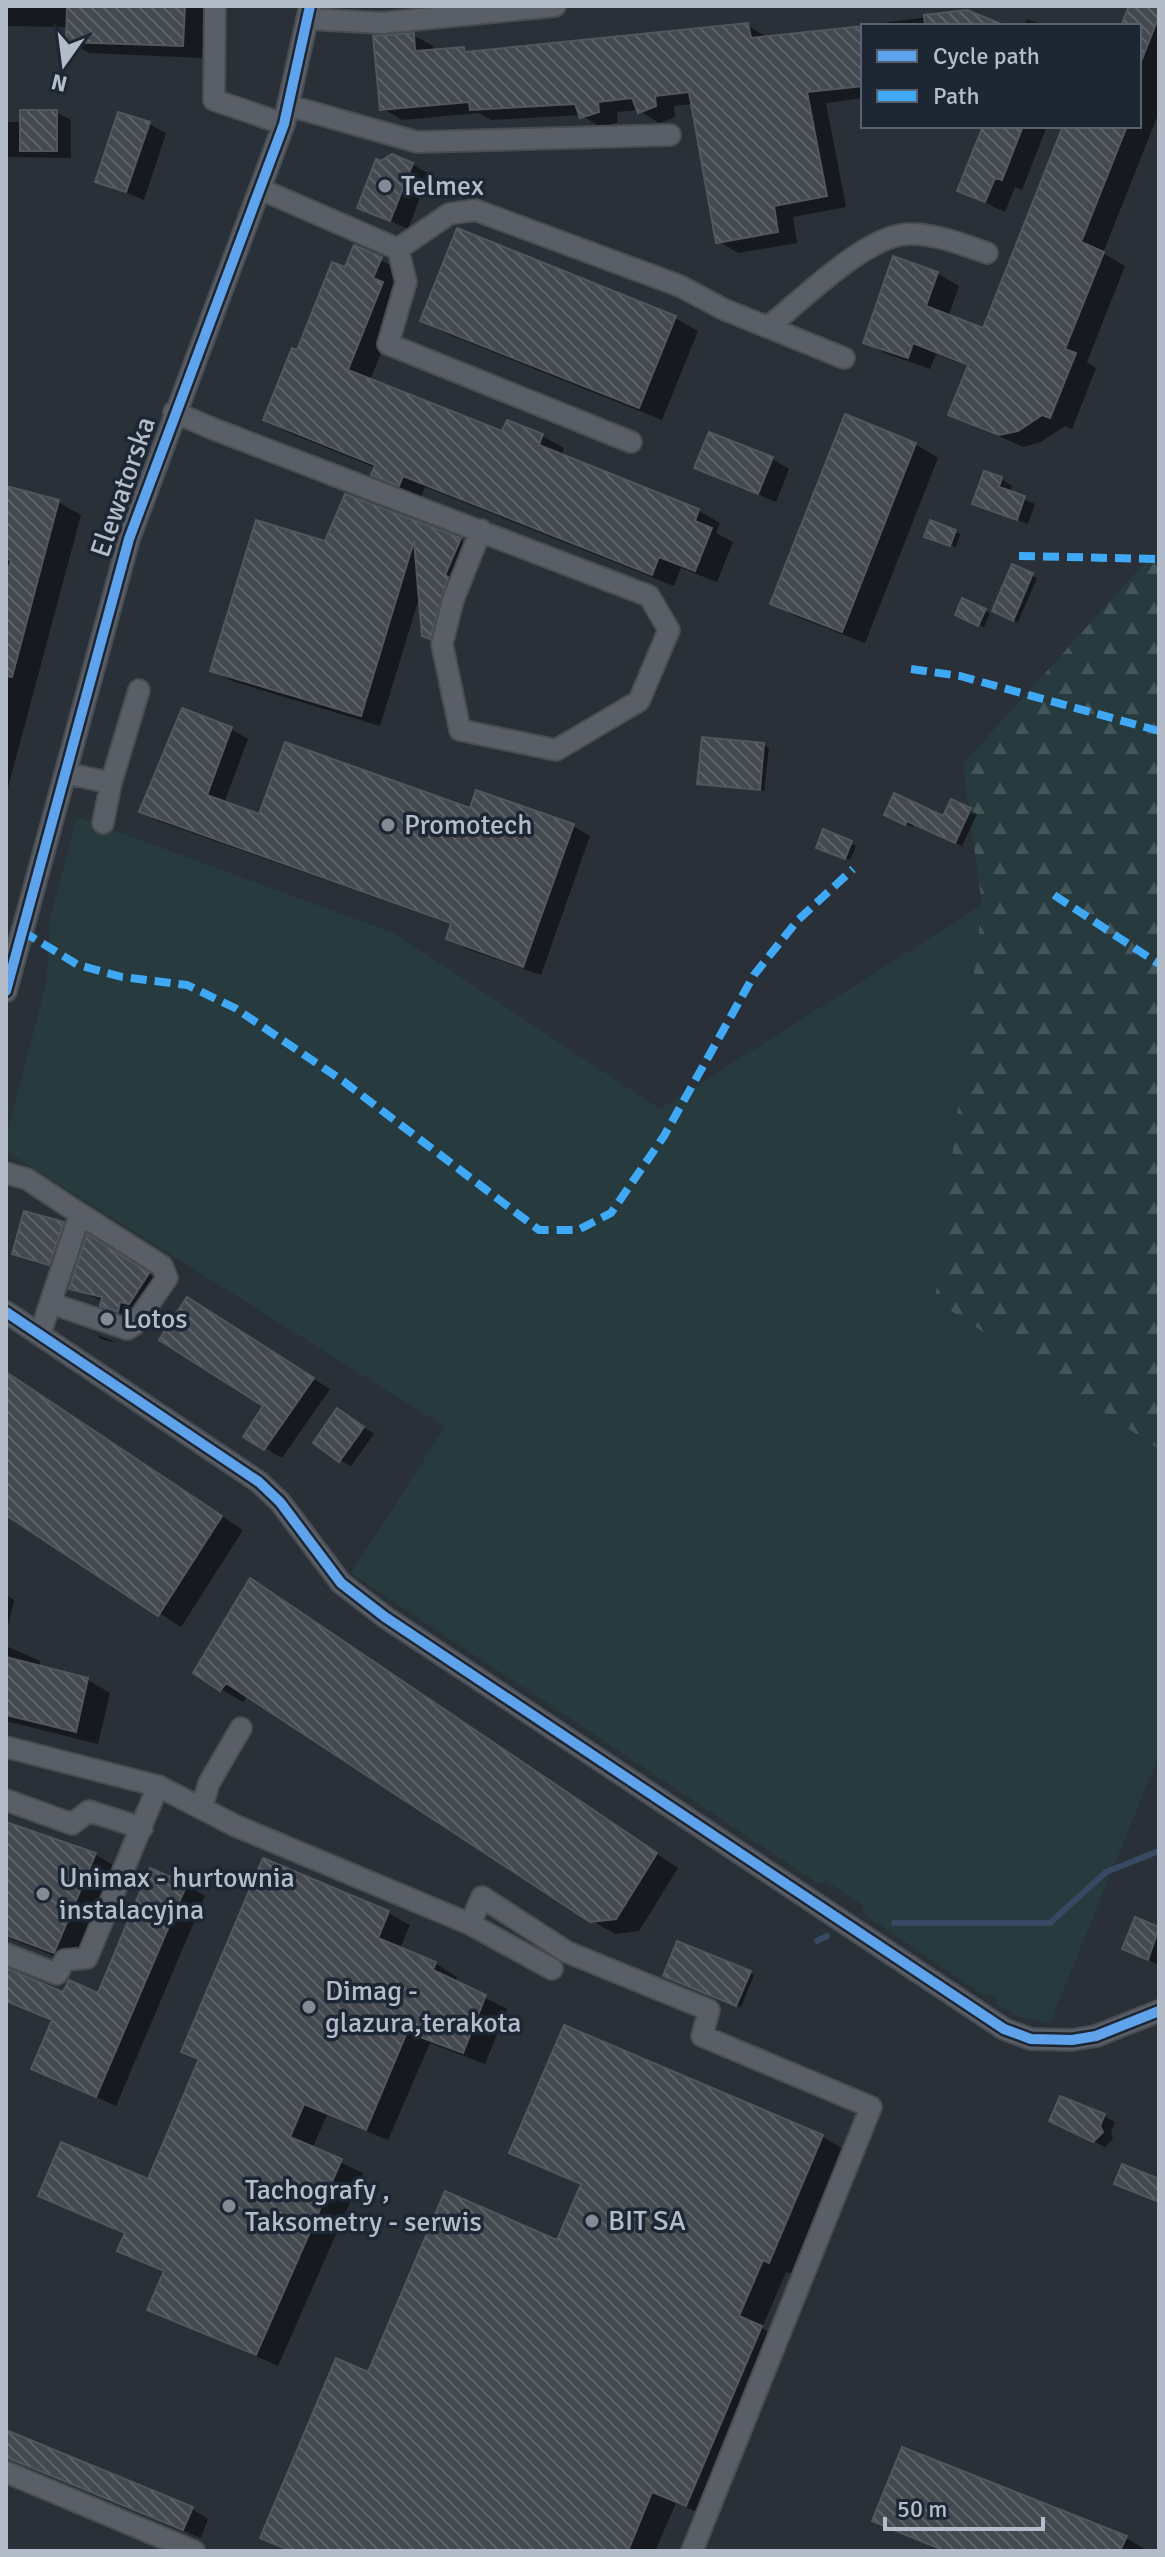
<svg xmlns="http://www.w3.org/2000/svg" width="1165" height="2557" font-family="Signika,sans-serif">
<defs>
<pattern id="forest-firs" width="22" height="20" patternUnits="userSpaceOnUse" patternTransform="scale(2)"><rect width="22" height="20" fill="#273a3e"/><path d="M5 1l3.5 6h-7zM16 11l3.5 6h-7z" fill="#445559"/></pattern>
<pattern id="building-back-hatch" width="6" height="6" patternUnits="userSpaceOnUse" patternTransform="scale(2)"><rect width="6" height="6" fill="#444950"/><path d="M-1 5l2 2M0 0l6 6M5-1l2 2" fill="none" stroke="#5d6168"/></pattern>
</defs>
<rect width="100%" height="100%" fill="#2a3038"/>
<path fill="#273a3e" d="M 77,817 L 394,933 L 660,1109 L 982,905 L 935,1299 L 1159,1449 L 1159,1755 L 1050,2023 L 1019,2017 L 995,2003 L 998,2000 L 989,1993 L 985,1996 L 865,1915 L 861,1904 L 826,1881 L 819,1884 L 351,1573 L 445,1427 L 6,1151 L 6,1138 L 46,984 L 50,919 Z"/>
<path fill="url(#forest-firs)" d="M 1159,547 L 1159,1449 L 935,1300 L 982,905 L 963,764 Z"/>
<path fill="#0007" d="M 6,6 L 206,6 L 204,58 L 89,53 L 68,41 L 68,27 L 6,26 Z
M 1131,6 L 1159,6 L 1159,112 L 1103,253 L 1125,266 L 1087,362 L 1096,368 L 1072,429 L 1065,426 L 1041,442 L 1023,447 L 950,414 L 969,367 L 936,354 L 930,369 L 887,354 L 865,342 L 937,273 L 959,286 L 948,317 L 984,330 L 1065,126 L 1139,126 L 1139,26 L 1123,26 Z
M 967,12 L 1007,26 L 863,26 L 863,98 L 826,103 L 846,207 L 793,217 L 797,243 L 738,253 L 718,241 L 693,104 L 674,106 L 675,117 L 659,123 L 639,110 L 617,112 L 618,122 L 602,128 L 581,115 L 491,120 L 479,113 L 402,120 L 382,108 L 413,35 L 433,46 L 434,51 L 464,49 L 471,53 L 747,25 L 768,38 Z
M 1027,19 L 1045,26 L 1024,26 Z
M 56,112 L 71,120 L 71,158 L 6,157 L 6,122 L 22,122 Z
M 149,124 L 166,133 L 144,200 L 98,181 Z
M 985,126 L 1047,126 L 1022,190 L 1015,187 L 1005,212 L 960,191 Z
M 412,164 L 429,174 L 408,229 L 360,207 Z
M 355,248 L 403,271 L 403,296 L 370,381 L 504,433 L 508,422 L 542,436 L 564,448 L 561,456 L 699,511 L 720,523 L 716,533 L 733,542 L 717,582 L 681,568 L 674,586 L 425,487 L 421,497 L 373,475 L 376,468 L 287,432 L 265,420 Z
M 675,318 L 698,331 L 662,420 L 445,333 L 422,320 Z
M 915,444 L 938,458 L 865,643 L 795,616 L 773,603 Z
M 772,459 L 789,469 L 776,502 L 697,468 Z
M 1001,479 L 1012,486 L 1010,493 L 1035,504 L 1028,524 L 975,503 Z
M 6,488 L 58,502 L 81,515 L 6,795 L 6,587 L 12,566 L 6,564 Z
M 347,496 L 461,540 L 480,551 L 449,649 L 424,635 L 420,595 L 380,726 L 232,681 L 213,670 L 326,544 Z
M 931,523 L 960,534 L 956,547 L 931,538 Z
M 1013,567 L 1037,578 L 1018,622 L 999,613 Z
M 985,611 L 990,613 L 984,627 L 962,617 Z
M 231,729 L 248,739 L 224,803 L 260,816 L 573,826 L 590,836 L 541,975 L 465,948 L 448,938 L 453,925 L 158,821 L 141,811 Z
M 764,745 L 769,748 L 764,791 L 699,782 Z
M 952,802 L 977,814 L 962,846 L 915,823 L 913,827 L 893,819 L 944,818 Z
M 824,831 L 856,846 L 850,860 L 823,849 Z
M 63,1224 L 67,1227 L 54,1266 L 19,1256 Z
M 103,1245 L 163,1283 L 133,1319 L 102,1305 L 103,1301 L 71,1288 Z
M 204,1310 L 330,1389 L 282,1458 L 265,1448 L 266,1405 Z
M 97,1335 L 111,1340 L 116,1343 L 101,1339 Z
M 6,1373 L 243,1530 L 181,1627 L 6,1513 Z
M 349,1417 L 374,1434 L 351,1466 L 340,1460 Z
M 273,1594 L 678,1868 L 639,1931 L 615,1934 L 591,1920 L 249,1695 L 243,1702 L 221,1689 Z
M 6,1595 L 14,1600 L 6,1635 Z
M 6,1646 L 40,1661 L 39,1667 L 88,1680 L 110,1693 L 98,1744 L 6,1721 Z
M 6,1824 L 96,1855 L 118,1868 L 77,1965 L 6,1937 Z
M 186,1885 L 205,1896 L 116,2106 L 33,2068 L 53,2022 L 6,2002 L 6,1970 L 64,1995 L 99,1995 Z
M 388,1913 L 410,1925 L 400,1949 L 436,1964 L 457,1977 L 455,1982 L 507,2009 L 485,2064 L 430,2043 L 388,2140 L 327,2115 L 312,2149 L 363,2173 L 278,2366 L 150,2309 L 165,2273 L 120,2250 L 126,2235 L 41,2195 L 149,2182 L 200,2060 L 184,2051 Z
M 1136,1920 L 1159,1929 L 1159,1965 L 1124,1949 Z
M 750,1973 L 754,1975 L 741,2007 L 670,1978 Z
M 565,2028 L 823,2137 L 845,2150 L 792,2274 L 786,2272 L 762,2328 L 783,2341 L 709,2517 L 676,2503 L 655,2551 L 285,2550 L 263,2537 L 369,2375 L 558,2242 L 582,2186 L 512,2152 Z
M 1104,2116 L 1115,2122 L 1111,2133 L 1113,2139 L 1105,2147 L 1063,2126 Z
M 6,2432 L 192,2509 L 208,2519 L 201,2538 L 6,2458 Z
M 875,2520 L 1126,2538 L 1148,2551 L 940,2551 Z"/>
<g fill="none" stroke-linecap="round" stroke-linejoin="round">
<path stroke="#384963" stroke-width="6" d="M 894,1923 L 1050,1923 L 1106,1872 L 1159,1851
M 817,1941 L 827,1936"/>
</g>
<path fill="url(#building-back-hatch)" stroke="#52575f" stroke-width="2" d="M 67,6 L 185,6 L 183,46 L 66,42 Z
M 1129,6 L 1159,6 L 1159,16 L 1140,64 L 1139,26 L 1121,26 Z
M 967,10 L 1006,26 L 925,26 L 924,15 Z
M 748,23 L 751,38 L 863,26 L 863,86 L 807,92 L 827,196 L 774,206 L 778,232 L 716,243 L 689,92 L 655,96 L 656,106 L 638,113 L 632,98 L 598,102 L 599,112 L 580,118 L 575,104 L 470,110 L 469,102 L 380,110 L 373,36 L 414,33 L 415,51 L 464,47 L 465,52 Z
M 20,110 L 57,110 L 57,151 L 20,151 Z
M 118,112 L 150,122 L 126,192 L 95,182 Z
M 983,126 L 1023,126 L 1002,180 L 995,178 L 985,202 L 957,191 Z
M 1063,126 L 1127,126 L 1081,242 L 1104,252 L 1065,349 L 1076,353 L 1050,418 L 1042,415 L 1018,431 L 999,435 L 948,415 L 968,365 L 913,343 L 908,358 L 863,343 L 893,256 L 938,272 L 926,306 L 983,328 Z
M 392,154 L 413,163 L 390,221 L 357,208 L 376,159 L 381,161 Z
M 457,228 L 676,316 L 639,408 L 420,321 Z
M 354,245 L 382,257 L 373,278 L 383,282 L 348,370 L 502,431 L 507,420 L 543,434 L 539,445 L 699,509 L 695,521 L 712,528 L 695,571 L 659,557 L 652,575 L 403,476 L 399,486 L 371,475 L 375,465 L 263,420 L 292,348 L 297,350 L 332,262 L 345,267 Z
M 845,414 L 916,443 L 842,632 L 770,604 Z
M 709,432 L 773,457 L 758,494 L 694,468 Z
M 984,471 L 1002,477 L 999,487 L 1025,496 L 1017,520 L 972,504 Z
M 6,486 L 59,500 L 12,677 L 6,676 L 6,579 L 11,560 L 6,559 Z
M 345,494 L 461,538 L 445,575 L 448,577 L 430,639 L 422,636 L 414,541 L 361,716 L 210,671 L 256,520 L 325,541 Z
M 930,520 L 956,530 L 950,546 L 924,537 Z
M 1012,564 L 1033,573 L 1013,621 L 992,611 Z
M 962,598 L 986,609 L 978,626 L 955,615 Z
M 182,708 L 232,727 L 207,795 L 259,814 L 285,742 L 470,808 L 476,790 L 574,824 L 523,967 L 446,939 L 451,923 L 139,812 Z
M 702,737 L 764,743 L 760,790 L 697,784 Z
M 894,793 L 943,816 L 951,799 L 971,808 L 955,843 L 907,821 L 905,825 L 884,815 Z
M 823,829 L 852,841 L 845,859 L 816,848 Z
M 24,1211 L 64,1222 L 49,1265 L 12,1254 Z
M 87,1234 L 149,1273 L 129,1304 L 120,1302 L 118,1312 L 100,1306 L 102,1297 L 69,1289 Z
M 187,1297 L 314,1378 L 264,1450 L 243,1437 L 263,1406 L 159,1340 Z
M 6,1372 L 222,1516 L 158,1616 L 6,1515 Z
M 337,1408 L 364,1427 L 339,1462 L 313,1443 Z
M 250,1578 L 657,1853 L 616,1919 L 590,1922 L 226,1683 L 220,1691 L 193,1673 Z
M 6,1657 L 88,1678 L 76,1732 L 6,1715 Z
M 6,1822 L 96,1853 L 54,1953 L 6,1935 Z
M 263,1858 L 389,1911 L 378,1938 L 436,1962 L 433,1970 L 486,1995 L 463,2053 L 407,2032 L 366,2130 L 304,2104 L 290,2137 L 342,2159 L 256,2355 L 147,2310 L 164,2271 L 117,2251 L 125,2233 L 38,2196 L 61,2142 L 148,2179 L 199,2059 L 181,2052 Z
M 150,1868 L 187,1884 L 96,2097 L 31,2069 L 52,2020 L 6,2001 L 6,1968 L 63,1992 L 69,1980 L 98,1993 Z
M 1135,1917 L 1159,1927 L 1148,1960 L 1122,1949 Z
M 677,1941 L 751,1971 L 736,2006 L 663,1976 Z
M 564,2025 L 823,2135 L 769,2263 L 763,2260 L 739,2316 L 762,2326 L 686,2506 L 652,2492 L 628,2551 L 291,2551 L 260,2538 L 336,2358 L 368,2372 L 445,2191 L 557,2240 L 581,2184 L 509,2153 Z
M 1060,2096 L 1105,2114 L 1100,2126 L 1103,2132 L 1093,2142 L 1049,2121 Z
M 1122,2164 L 1159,2179 L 1159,2202 L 1114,2184 Z
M 6,2430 L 193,2507 L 183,2530 L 6,2457 Z
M 902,2447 L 1127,2536 L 1120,2551 L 945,2551 L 872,2521 Z"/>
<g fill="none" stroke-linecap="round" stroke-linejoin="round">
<g stroke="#484c53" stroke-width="24">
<path id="minor" d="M 215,6 L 214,100 L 284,124
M 309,19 L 382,23 L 555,6
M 290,106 L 417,142 L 670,135
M 260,189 L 398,249 L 406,282 L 388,344 L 631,442
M 398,249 L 449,214 L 475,210 L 680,286 L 723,309 L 844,358
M 768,327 C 801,301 868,233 910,234 C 937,234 962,244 987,253
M 174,412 L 211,428 L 649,596 L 669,630 L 639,701 L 556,750 L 460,730 L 442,644 L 453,600 L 481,530
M 65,773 L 111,783 L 139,690
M 103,823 L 111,783
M 6,991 L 129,539 L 284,124 L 310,6
M 6,1173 L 27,1179 L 80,1214 L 40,1334
M 53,1304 L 127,1329 L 135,1324 L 167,1278 L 162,1266 L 80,1214
M 6,1312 L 259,1482 L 280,1502 L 341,1583 L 385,1617 L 1004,2029 L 1031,2039 L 1072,2040 L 1096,2036 L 1159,2011
M 6,1747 L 158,1786 L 236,1826 L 470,1924 L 552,1969
M 6,1800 L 72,1824 L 89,1811 L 142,1828
M 202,1807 L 209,1783 L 241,1728
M 470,1924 L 482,1897 L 567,1952 L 709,2010 L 702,2036 L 871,2107 L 692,2551
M 6,1954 L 57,1974 L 65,1960 L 87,1958 L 158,1786
M 6,2472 L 194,2551"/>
</g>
<use href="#minor" stroke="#5a5e66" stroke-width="20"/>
<path stroke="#3fa9f5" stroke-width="8" stroke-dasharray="16 8" stroke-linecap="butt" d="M 1019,556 L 1159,559
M 911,669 L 960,676 L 1159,731
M 1054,895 L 1159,964
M 22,931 L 78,965 L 122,977 L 187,985 L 235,1008 L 343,1081 L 539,1230 L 578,1230 L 611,1213 L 664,1136 L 754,975 L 798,920 L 853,869"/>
<g stroke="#1d2633" stroke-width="15">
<path id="cycleway" d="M 6,991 L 129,539 L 284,124 L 310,6
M 6,1312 L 259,1482 L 280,1502 L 341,1583 L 385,1617 L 1004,2029 L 1031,2039 L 1072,2040 L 1096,2036 L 1159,2011"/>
</g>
<use href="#cycleway" stroke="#60a3ed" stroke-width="10"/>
</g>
<g fill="#848b96" stroke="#1d2633" stroke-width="3">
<circle cx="385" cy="186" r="8"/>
<circle cx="388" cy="825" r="8"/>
<circle cx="107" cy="1319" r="8"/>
<circle cx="43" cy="1894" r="8"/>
<circle cx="309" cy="2007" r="8"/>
<circle cx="229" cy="2206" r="8"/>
<circle cx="592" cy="2221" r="8"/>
</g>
<g text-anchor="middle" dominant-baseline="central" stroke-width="7" stroke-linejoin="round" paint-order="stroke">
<g font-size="28" fill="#b4bcc9" stroke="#1d2633" text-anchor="start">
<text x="401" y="186">Telmex</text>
<text x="404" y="825">Promotech</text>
<text x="123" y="1319">Lotos</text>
<text x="59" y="1878">Unimax - hurtownia<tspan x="59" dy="32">instalacyjna</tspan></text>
<text x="325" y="1991">Dimag -<tspan x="325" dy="32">glazura,terakota</tspan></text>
<text x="245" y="2190">Tachografy ,<tspan x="245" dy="32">Taksometry - serwis</tspan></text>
<text x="608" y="2221">BIT SA</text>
</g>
<g font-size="28" fill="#b4bcc9" stroke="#1d2633">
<text transform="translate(123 487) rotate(-71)">Elewatorska</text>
</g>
</g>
<rect width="1165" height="2557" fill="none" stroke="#b4bcc9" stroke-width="16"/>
<rect x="861" y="24" width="280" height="104" fill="#1d2633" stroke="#59626f" stroke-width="2"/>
<rect x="877" y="50" width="40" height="12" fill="#60a3ed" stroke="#59626f" stroke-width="2"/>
<text x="933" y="64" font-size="24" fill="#b4bcc9">Cycle path</text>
<rect x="877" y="90" width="40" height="12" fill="#3fa9f5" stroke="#59626f" stroke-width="2"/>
<text x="933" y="104" font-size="24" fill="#b4bcc9">Path</text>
<g transform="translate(64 64) rotate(194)" stroke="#1d2633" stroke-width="6" paint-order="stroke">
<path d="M0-6L14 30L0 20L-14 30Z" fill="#b4bcc9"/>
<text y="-12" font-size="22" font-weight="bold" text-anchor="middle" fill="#b4bcc9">N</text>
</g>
<path d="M885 2517v12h158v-12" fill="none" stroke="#b4bcc9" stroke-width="4"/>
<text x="897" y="2517" font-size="24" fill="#b4bcc9" stroke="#1d2633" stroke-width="6" paint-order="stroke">50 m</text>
</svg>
